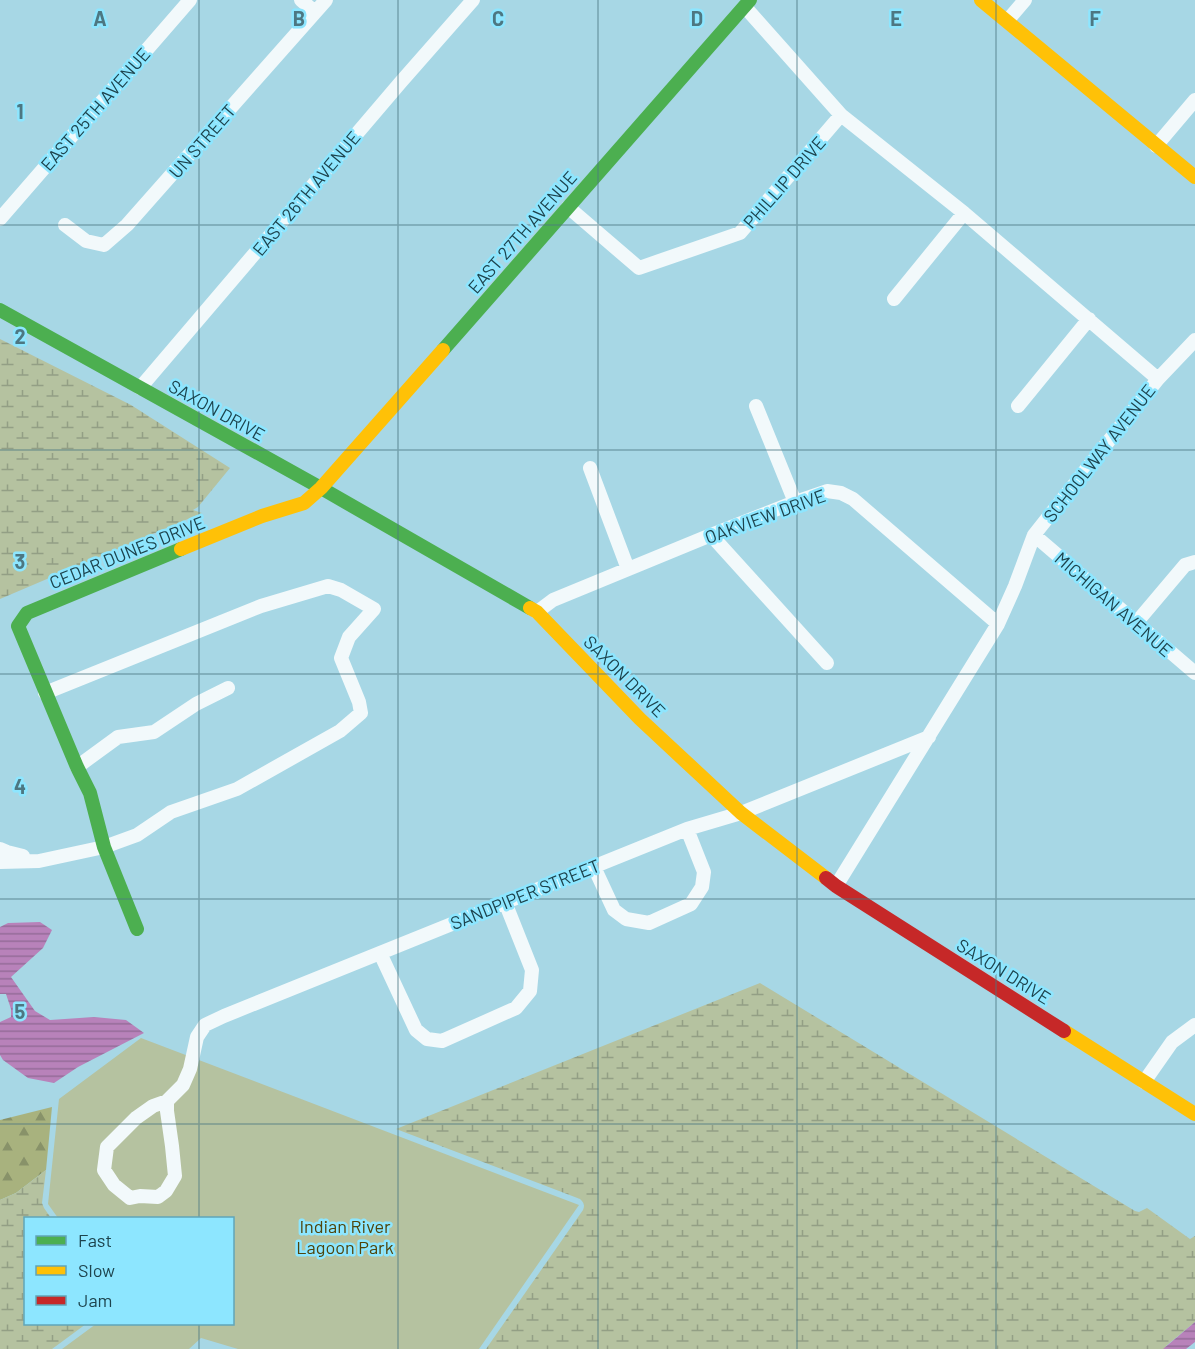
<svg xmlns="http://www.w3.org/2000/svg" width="1195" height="1349" font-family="Barlow,sans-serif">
<defs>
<pattern id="forest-firs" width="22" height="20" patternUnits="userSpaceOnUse" patternTransform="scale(1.5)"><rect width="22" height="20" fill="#a8b27e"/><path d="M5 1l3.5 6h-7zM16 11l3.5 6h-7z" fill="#889269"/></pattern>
<pattern id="wetland-marsh" width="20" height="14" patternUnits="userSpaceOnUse" patternTransform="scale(1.5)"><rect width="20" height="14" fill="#b5c2a0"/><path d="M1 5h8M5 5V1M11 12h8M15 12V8" fill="none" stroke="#939f85"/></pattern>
<pattern id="water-rules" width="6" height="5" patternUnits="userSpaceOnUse" patternTransform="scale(1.5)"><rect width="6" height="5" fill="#b882ba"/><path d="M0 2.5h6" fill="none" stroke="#956c99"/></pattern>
</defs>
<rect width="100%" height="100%" fill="#a7d7e5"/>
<path fill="url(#forest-firs)" d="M 52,1107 L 46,1170 L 16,1193 L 0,1200 L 0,1120 Z"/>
<path fill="url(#wetland-marsh)" d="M 0,339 L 131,405 L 230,468 L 198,507 L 193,510 L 202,513 L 0,599 Z
M 760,983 L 1135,1211 L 1139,1212 L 1147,1208 L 1190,1239 L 1195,1236 L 1195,1322 L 1166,1346 L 1169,1349 L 486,1349 L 583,1210 C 585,1205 584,1203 580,1199 L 396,1129 Z
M 46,1170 L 42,1203 L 44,1208 L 51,1218 L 26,1218 L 26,1324 L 86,1324 L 52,1349 L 0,1349 L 0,1200 L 16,1193 Z"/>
<path fill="#b5c2a0" d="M 141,1038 L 579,1205 L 479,1349 L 238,1349 L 201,1338 L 189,1349 L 62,1349 L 96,1324 L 232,1324 L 232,1218 L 58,1218 L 48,1204 L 59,1099 Z"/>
<path fill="url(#water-rules)" d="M 40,922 L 52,930 L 43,948 L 11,977 L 35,1011 L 50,1020 L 94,1017 L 126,1020 L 144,1033 L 78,1067 L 54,1083 L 28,1078 L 3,1060 L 0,1055 L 0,1022 L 11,1017 L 11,1009 L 6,994 L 0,994 L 0,927 L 8,923 Z
M 1195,1322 L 1195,1342 L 1186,1349 L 1163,1349 Z"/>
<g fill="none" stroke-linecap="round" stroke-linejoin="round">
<path stroke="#f2f9fb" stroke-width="14" d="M 301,0 L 315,12
M 745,7 L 841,115 L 964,213 L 1158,379
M 1007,21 L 1025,0
M 1156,146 L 1195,100
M 568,207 L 639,268 L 740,233 L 841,115
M 0,219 L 190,0
M 65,225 L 86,241 L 104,245 L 127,225 L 326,0
M 894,299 L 964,213
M 140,388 L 400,83 L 473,0
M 756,406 L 795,502
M 1018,406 L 1089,319
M 590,468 L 628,569
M 711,535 L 827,663
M 1034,535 L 1195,673
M 537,612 L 553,600 L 711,535 L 795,502 L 827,491 L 841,493 L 853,499 L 998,624
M 1136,623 L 1185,565 L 1195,562
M 77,767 L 118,737 L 154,732 L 196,704 L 228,688
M 0,849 L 7,852 L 23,856
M 0,862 L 39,861 L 104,847 L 137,835 L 171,812 L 237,789 L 340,731 L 361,713 L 359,702 L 341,658 L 349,637 L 374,609 L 341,590 L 328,586 L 261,606 L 45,693
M 594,867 L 614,910 L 626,919 L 649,923 L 691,904 L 702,887 L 704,872 L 687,829
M 836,886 L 998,624 L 1015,586 L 1034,535 L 1158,379 L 1195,340
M 380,953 L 416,1030 L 427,1039 L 442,1041 L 516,1008 L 530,991 L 532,970 L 505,902
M 1144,1082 L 1172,1042 L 1195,1025
M 167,1101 L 167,1111 L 172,1146 L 175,1176 L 166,1191 L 158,1197 L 140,1196 L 130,1198 L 114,1185 L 104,1170 L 107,1147 L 136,1118 L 153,1106 L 167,1101 L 183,1085 L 190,1069 L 197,1037 L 205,1025 L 224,1016 L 687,829 L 741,813 L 929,737"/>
<path stroke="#4caf50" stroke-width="14" d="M 0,310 L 321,488 L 530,608
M 443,350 L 750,0
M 137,929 L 104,847 L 90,793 L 77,767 L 18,626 L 27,613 L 181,549"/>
<path stroke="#ffc107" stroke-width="14" d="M 981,0 L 1195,177
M 181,549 L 262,516 L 304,503 L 321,488 L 443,350
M 530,608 L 537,612 L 640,719 L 741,813 L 826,878
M 1064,1031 L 1195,1114"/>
<path stroke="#c62828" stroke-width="14" d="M 826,878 L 836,886 L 1064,1031"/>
</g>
<path fill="none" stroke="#4d7782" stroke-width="1.5" stroke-opacity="0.55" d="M 199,0 L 199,1218M 398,0 L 398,1349M 598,0 L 598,1349M 797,0 L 797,1349M 996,0 L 996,1349M 0,225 L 1195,225M 0,450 L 1195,450M 0,674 L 1195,674M 0,899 L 1195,899M 0,1124 L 1195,1124M 199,1324 L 199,1349"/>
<g text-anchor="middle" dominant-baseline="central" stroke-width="5" stroke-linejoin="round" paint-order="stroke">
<g font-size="18" fill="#1d434d" stroke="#8de6ff">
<text transform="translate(95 109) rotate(-49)">EAST 25TH AVENUE</text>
<text transform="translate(202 141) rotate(-49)">UN STREET</text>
<text transform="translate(784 182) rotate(-49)">PHILLIP DRIVE</text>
<text transform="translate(306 193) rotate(-50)">EAST 26TH AVENUE</text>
<text transform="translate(522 232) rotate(-49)">EAST 27TH AVENUE</text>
<text transform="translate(217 410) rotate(29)">SAXON DRIVE</text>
<text transform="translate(1099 453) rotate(-52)">SCHOOLWAY AVENUE</text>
<text transform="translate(765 516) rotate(-20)">OAKVIEW DRIVE</text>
<text transform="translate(127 552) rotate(-22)">CEDAR DUNES DRIVE</text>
<text transform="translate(1114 604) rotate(41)">MICHIGAN AVENUE</text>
<text transform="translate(625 676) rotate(45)">SAXON DRIVE</text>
<text transform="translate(525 894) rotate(-22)">SANDPIPER STREET</text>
<text transform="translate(1004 971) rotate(32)">SAXON DRIVE</text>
</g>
<g font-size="18" fill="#50440b" stroke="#8de6ff">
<text x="345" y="1226">Indian River<tspan x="345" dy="21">Lagoon Park</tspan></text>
</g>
</g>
<g font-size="20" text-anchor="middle" font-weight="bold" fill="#4d7782" stroke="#8de6ff" stroke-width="5" stroke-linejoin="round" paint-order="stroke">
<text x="100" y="26">A</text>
<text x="299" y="26">B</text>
<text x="498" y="26">C</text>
<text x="697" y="26">D</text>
<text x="896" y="26">E</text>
<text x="1095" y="26">F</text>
<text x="20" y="119">1</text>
<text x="20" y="344">2</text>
<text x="20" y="569">3</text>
<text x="20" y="794">4</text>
<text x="20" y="1019">5</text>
</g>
<rect x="24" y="1217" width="210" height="108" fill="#8de6ff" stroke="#60a5b8" stroke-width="1.5"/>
<rect x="36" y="1236" width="30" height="9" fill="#4caf50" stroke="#60a5b8" stroke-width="1.5"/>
<text x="78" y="1247" font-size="18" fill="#1d434d">Fast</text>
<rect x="36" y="1266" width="30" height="9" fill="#ffc107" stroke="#60a5b8" stroke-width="1.5"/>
<text x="78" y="1277" font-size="18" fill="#1d434d">Slow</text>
<rect x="36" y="1296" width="30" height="9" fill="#c62828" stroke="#60a5b8" stroke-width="1.5"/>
<text x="78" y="1307" font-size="18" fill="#1d434d">Jam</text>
</svg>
